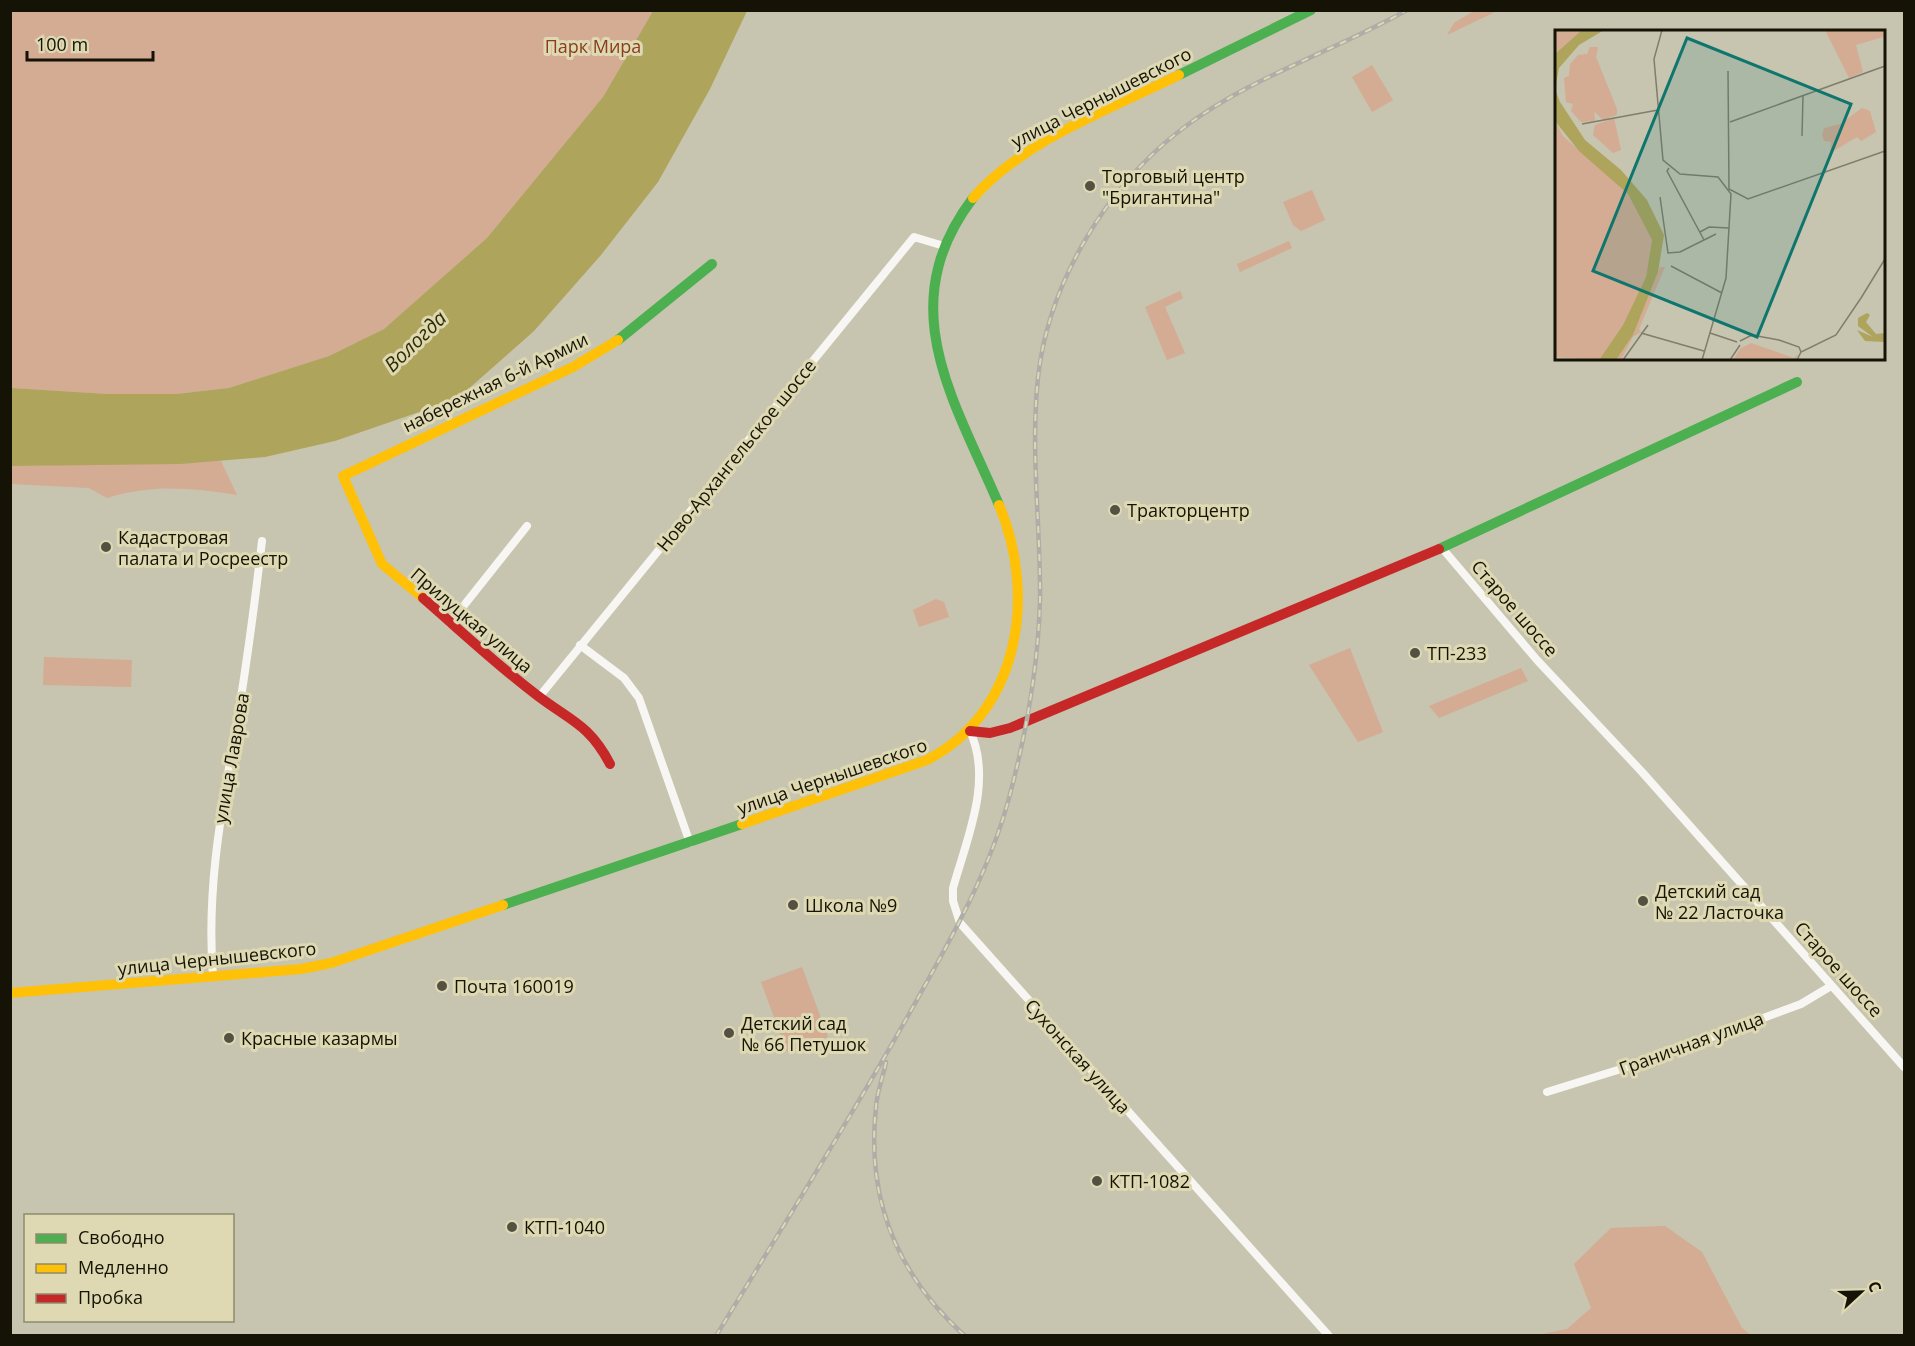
<svg xmlns="http://www.w3.org/2000/svg" width="1915" height="1346" font-family="'Open Sans',sans-serif">
<rect width="100%" height="100%" fill="#c7c4b0"/>
<path fill="#d4ab93" d="M 10,11 L 653,11 L 603,97 L 487,238 L 384,329 L 329,356 L 229,388 L 176,394 L 107,394 L 11,388 Z
M 1474,11 L 1497,11 L 1447,35 L 1454,23 Z
M 1372,65 L 1393,100 L 1372,112 L 1352,77 Z
M 1312,190 L 1325,220 L 1301,231 L 1293,225 L 1283,202 Z
M 1289,241 L 1292,248 L 1240,272 L 1237,264 Z
M 1180,291 L 1183,298 L 1165,307 L 1185,353 L 1167,360 L 1145,307 Z
M 221,461 L 237,495 C 191,488 152,484 107,498 L 89,488 L 11,484 L 11,466 Z
M 936,599 L 944,602 L 949,617 L 919,627 L 913,610 Z
M 1350,648 L 1383,732 L 1358,742 L 1309,665 Z
M 44,657 L 132,660 L 131,687 L 43,685 Z
M 1521,668 L 1528,681 L 1439,718 L 1429,706 Z
M 802,967 L 828,1037 L 787,1052 L 761,982 Z
M 1665,1226 L 1702,1252 L 1742,1328 L 1751,1335 L 1538,1335 L 1567,1329 L 1591,1308 L 1574,1264 L 1611,1228 Z"/>
<path fill="#aea45c" d="M 653,11 L 747,11 L 710,89 L 658,182 L 601,255 L 534,331 L 457,399 L 335,441 L 265,457 L 180,464 L 11,466 L 11,388 L 107,394 L 176,394 L 229,388 L 329,356 L 384,329 L 487,238 L 603,97 Z"/>
<g fill="none" stroke-linecap="round" stroke-linejoin="round">
<path stroke="#f7f6f3" stroke-width="8" d="M 1442,548 L 1537,660 L 1642,772 L 1904,1067
M 450,623 L 527,526
M 580,645 L 624,678 L 639,698 L 690,843
M 539,697 L 914,237 L 944,246
M 970,731 C 993,781 967,838 953,888 L 953,901 L 960,923 L 1329,1336
M 213,976 C 206,888 222,808 237,722 C 247,662 255,601 262,541
M 1547,1092 L 1653,1059 L 1801,1004 L 1831,986"/>
<path stroke="#4caf50" stroke-width="10" d="M 1179,75 L 1311,10
M 973,198 C 891,306 954,399 999,505
M 618,340 L 712,264
M 1439,549 L 1797,382
M 503,905 L 742,824"/>
<path stroke="#ffc107" stroke-width="10" d="M 973,198 C 1024,140 1110,109 1179,75
M 423,598 L 382,564 L 343,476 L 573,367 L 618,340
M 742,824 L 927,760 C 1020,712 1037,595 999,505
M 10,993 L 301,969 L 331,963 L 503,905"/>
<path stroke="#c62828" stroke-width="10" d="M 423,598 C 461,631 498,666 538,696 C 571,721 590,725 610,764
M 970,731 L 990,733 L 1010,728 L 1439,549"/>
<g stroke="#aeada8" stroke-width="4.5">
<path id="rail" d="M 886,1062 C 883,1077 877,1092 876,1107 C 866,1199 896,1274 965,1336
M 716,1336 C 781,1229 848,1123 909,1014 C 948,944 988,876 1009,798 C 1026,735 1038,666 1040,601 C 1041,527 1030,452 1038,378 C 1048,283 1107,186 1182,129 C 1250,77 1333,52 1407,10"/>
</g>
<use href="#rail" stroke="#ded9b2" stroke-width="2" stroke-dasharray="7" stroke-linecap="butt"/>
</g>
<g fill="#535141" stroke="#ded9b2" stroke-width="2">
<circle cx="1090" cy="186" r="6"/>
<circle cx="1115" cy="510" r="6"/>
<circle cx="106" cy="547" r="6"/>
<circle cx="1415" cy="653" r="6"/>
<circle cx="1643" cy="901" r="6"/>
<circle cx="793" cy="905" r="6"/>
<circle cx="442" cy="986" r="6"/>
<circle cx="729" cy="1033" r="6"/>
<circle cx="229" cy="1038" r="6"/>
<circle cx="1097" cy="1181" r="6"/>
<circle cx="512" cy="1227" r="6"/>
</g>
<g text-anchor="middle" dominant-baseline="central" stroke-width="6" stroke-linejoin="round" paint-order="stroke">
<g font-size="18" fill="#8a3c1c" stroke="#ded9b2">
<text x="593" y="46">Парк Мира</text>
</g>
<g font-size="18" fill="#151305" stroke="#ded9b2">
<text transform="translate(1101 97) rotate(-27)">улица Чернышевского</text>
<text transform="translate(495 382) rotate(-26)">набережная 6-й Армии</text>
<text transform="translate(736 455) rotate(-51)">Ново-Архангельское шоссе</text>
<text transform="translate(1515 608) rotate(49)">Старое шоссе</text>
<text transform="translate(472 620) rotate(40)">Прилуцкая улица</text>
<text transform="translate(231 758) rotate(-80)">улица Лаврова</text>
<text transform="translate(832 776) rotate(-19)">улица Чернышевского</text>
<text transform="translate(217 958) rotate(-6)">улица Чернышевского</text>
<text transform="translate(1839 969) rotate(48)">Старое шоссе</text>
<text transform="translate(1691 1043) rotate(-20)">Граничная улица</text>
<text transform="translate(1078 1056) rotate(48)">Сухонская улица</text>
</g>
<g font-size="18" fill="#151305" stroke="#ded9b2" text-anchor="start">
<text x="1102" y="176">Торговый центр<tspan x="1102" dy="21">"Бригантина"</tspan></text>
<text x="1127" y="510">Тракторцентр</text>
<text x="118" y="537">Кадастровая<tspan x="118" dy="21">палата и Росреестр</tspan></text>
<text x="1427" y="653">ТП-233</text>
<text x="1655" y="891">Детский сад<tspan x="1655" dy="21">№ 22 Ласточка</tspan></text>
<text x="805" y="905">Школа №9</text>
<text x="454" y="986">Почта 160019</text>
<text x="741" y="1023">Детский сад<tspan x="741" dy="21">№ 66 Петушок</tspan></text>
<text x="241" y="1038">Красные казармы</text>
<text x="1109" y="1181">КТП-1082</text>
<text x="524" y="1227">КТП-1040</text>
</g>
<g font-size="20" font-style="italic" fill="#322d03" stroke="#ded9b2">
<text transform="translate(415 341) rotate(-44)">Вологда</text>
</g>
</g>
<g transform="translate(1555 30)">
<rect width="330" height="330" fill="#c7c4b0"/>
<path d="M 1,0 L 27,0 L 0,24 ZM 270,0 L 330,0 L 330,11 L 328,7 L 301,15 L 308,42 L 294,48 ZM 35,17 L 43,17 L 41,27 L 62,79 L 62,85 L 48,90 L 39,81 L 40,91 L 26,92 L 16,81 L 18,74 L 11,72 L 9,48 L 14,46 L 15,34 L 23,25 L 32,24 ZM 307,78 L 315,81 L 321,102 L 306,111 L 302,107 L 275,123 L 276,112 L 269,111 L 267,105 L 269,98 L 285,94 ZM 59,88 L 66,120 L 58,123 L 38,105 L 40,95 ZM 0,91 L 8,106 L 73,164 L 97,210 L 91,247 L 68,295 L 44,330 L 0,327 ZM 105,237 L 110,237 L 84,299 L 86,302 L 78,307 L 66,330 L 61,330 L 78,305 ZM 196,313 L 239,328 L 243,324 L 241,330 L 178,330 L 186,318 Z" fill="#d4ab93"/>
<path d="M 27,0 L 49,0 L 24,15 L 4,38 L 0,59 L 5,72 L 30,110 L 66,140 L 92,170 L 109,205 L 103,242 L 78,305 L 61,330 L 44,330 L 68,295 L 91,247 L 97,210 L 73,164 L 24,121 L 0,91 L 0,24 ZM 312,283 L 315,285 L 311,292 L 321,304 L 330,303 L 330,312 L 310,311 L 302,300 L 318,307 L 303,296 L 303,288 Z" fill="#aea45c"/>
<path fill="none" stroke="#807d6c" stroke-width="1.5" d="M 107,0 L 99,29 L 108,130 L 125,144 L 163,147 L 176,164 L 171,248 L 147,330M 173,41 L 174,159 L 193,169 L 330,121M 175,92 L 330,36M 27,94 L 103,80M 247,106 L 248,66M 114,138 L 112,141 L 149,210M 105,167 L 113,223 L 125,222 L 161,204M 145,202 L 154,197 L 174,198M 116,236 L 167,263M 306,268 L 330,229M 86,303 L 149,321M 155,303 L 182,312M 185,311 L 197,305 L 224,310 L 244,317 L 246,322M 68,330 L 93,295M 175,330 L 185,315M 242,330 L 246,322 L 281,305 L 306,268"/>
<path fill="#0f766e" fill-opacity="0.15" stroke="#0f766e" stroke-width="3" d="M 132,8 L 296,74 L 202,307 L 38,241 Z"/>
<rect width="330" height="330" fill="none" stroke="#151305" stroke-width="3"/>
</g>
<rect width="1915" height="1346" fill="none" stroke="#151305" stroke-width="24"/>
<rect x="24" y="1214" width="210" height="108" fill="#ded9b2" stroke="#8e8a6d" stroke-width="1.5"/>
<rect x="36" y="1234" width="30" height="9" fill="#4caf50" stroke="#8e8a6d" stroke-width="1.5"/>
<text x="78" y="1244" font-size="18" fill="#151305">Свободно</text>
<rect x="36" y="1264" width="30" height="9" fill="#ffc107" stroke="#8e8a6d" stroke-width="1.5"/>
<text x="78" y="1274" font-size="18" fill="#151305">Медленно</text>
<rect x="36" y="1294" width="30" height="9" fill="#c62828" stroke="#8e8a6d" stroke-width="1.5"/>
<text x="78" y="1304" font-size="18" fill="#151305">Пробка</text>
<g transform="translate(1861 1292) rotate(68)" stroke="#ded9b2" stroke-width="4.5" paint-order="stroke">
<path d="M0-4.5L10 22L0 15L-10 22Z" fill="#151305"/>
<text y="-9" font-size="16" font-weight="bold" text-anchor="middle" fill="#151305">С</text>
</g>
<path d="M27 51v9h126v-9" fill="none" stroke="#151305" stroke-width="3"/>
<text x="36" y="51" font-size="18" fill="#151305" stroke="#ded9b2" stroke-width="4.5" paint-order="stroke">100 m</text>
</svg>
